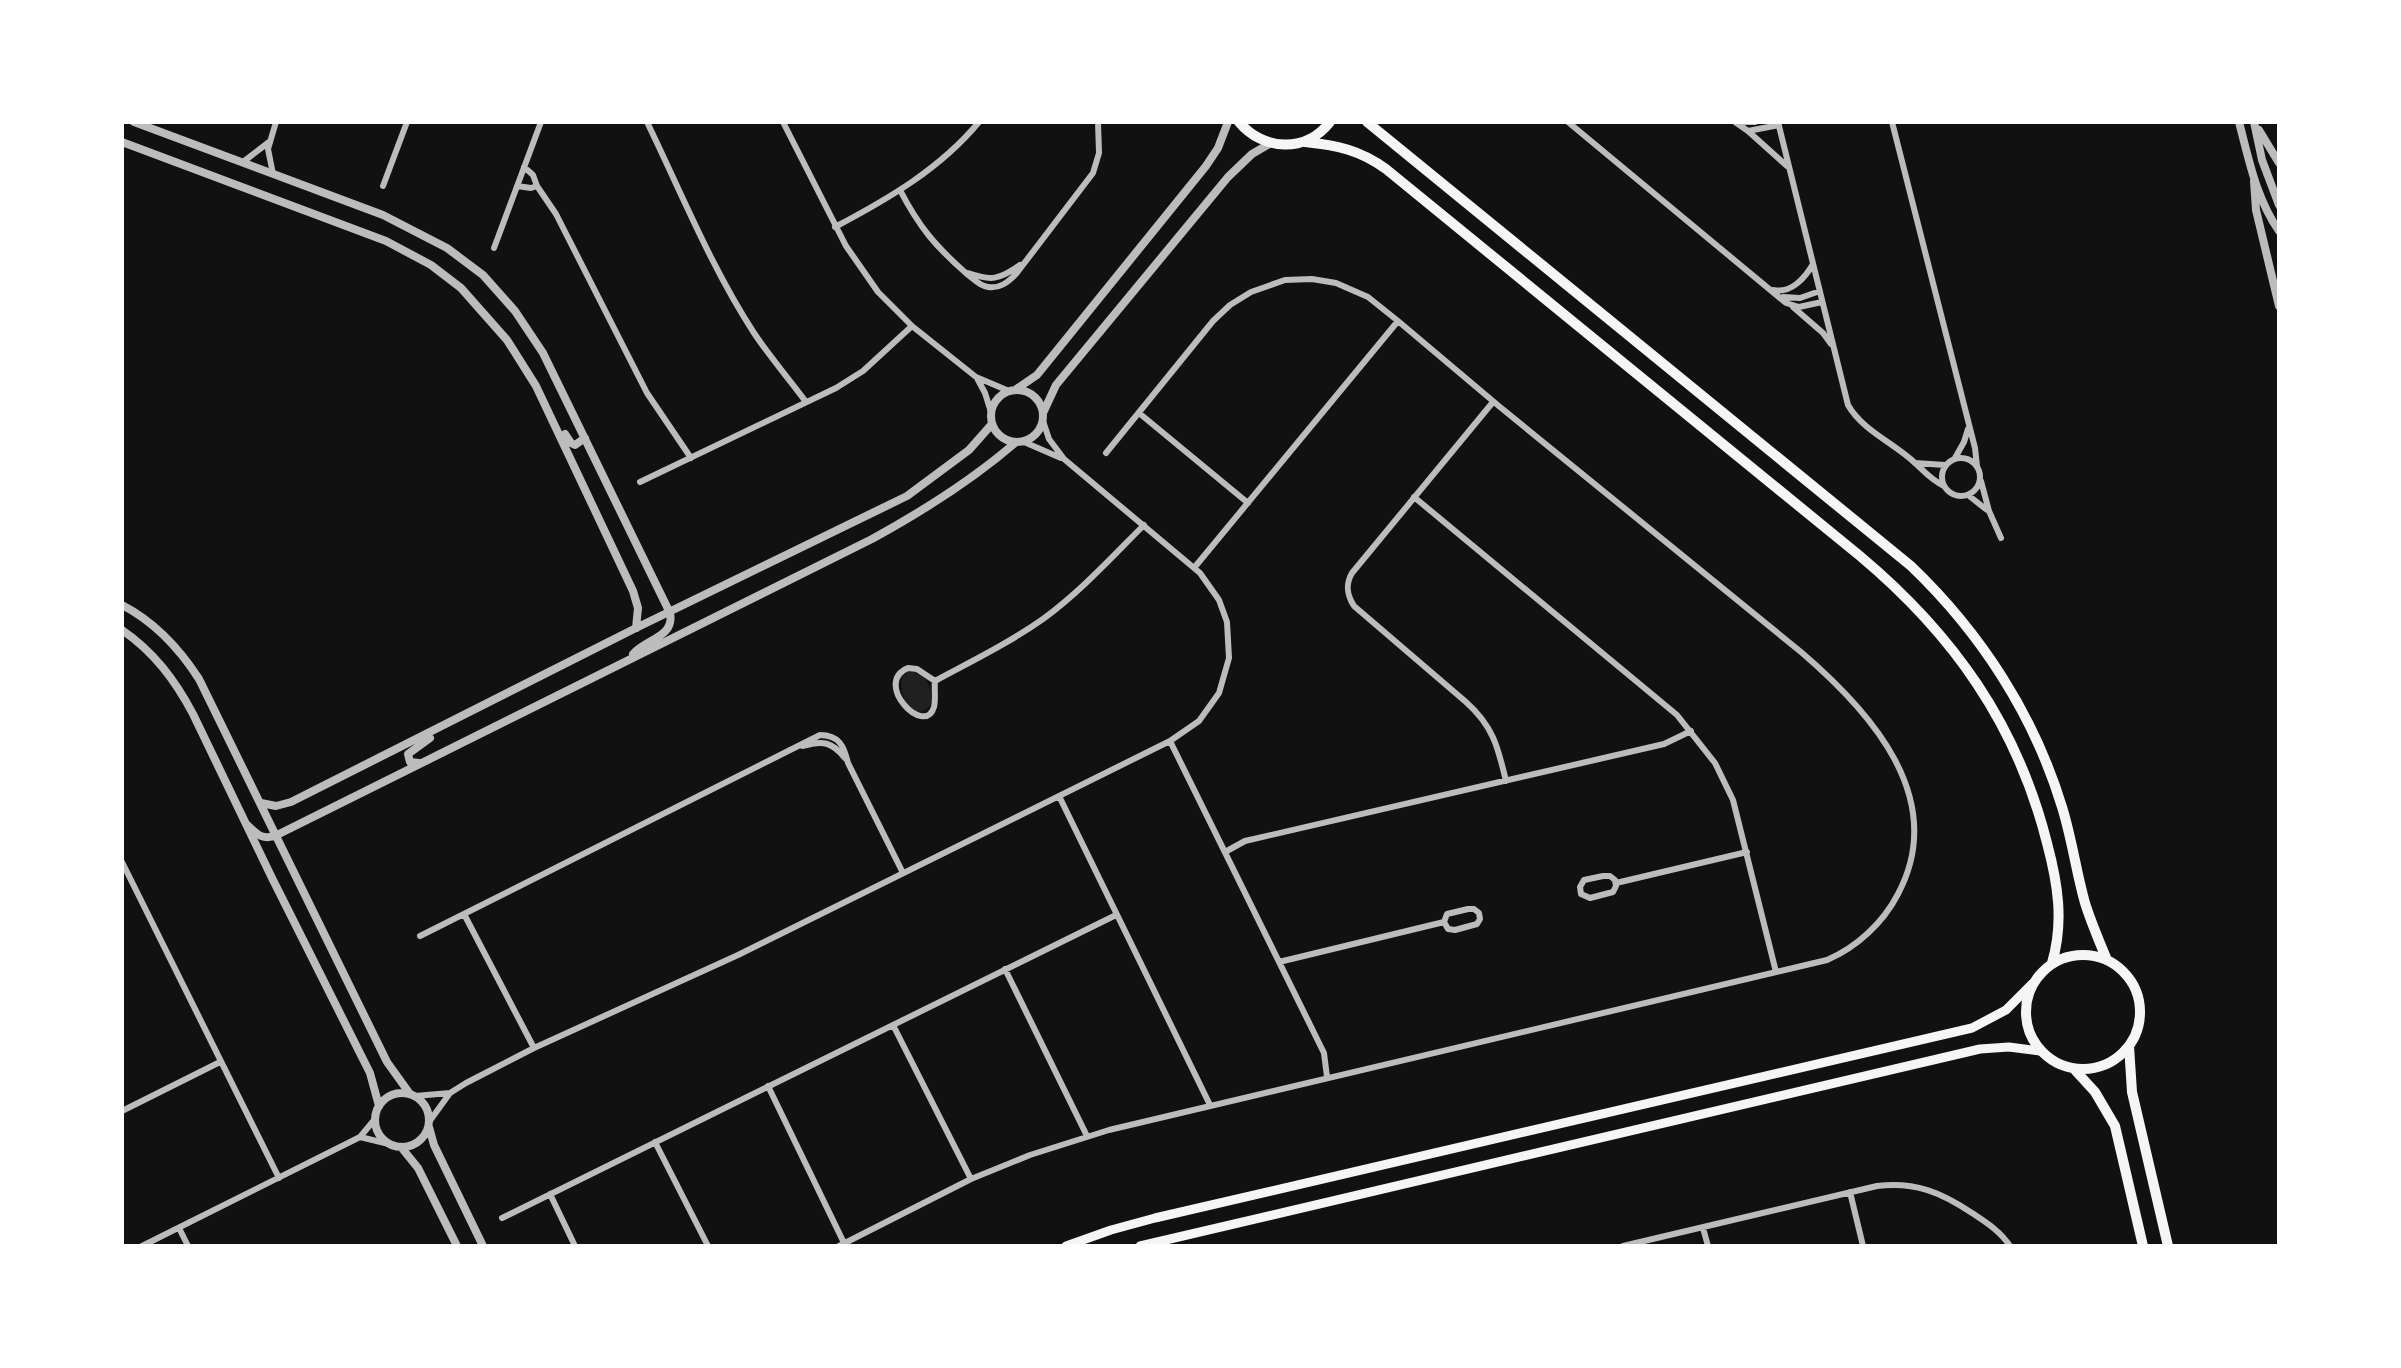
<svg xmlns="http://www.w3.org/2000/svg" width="2401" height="1368" font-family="'Archivo Narrow',sans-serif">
<rect width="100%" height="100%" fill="#111"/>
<path fill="#202020" d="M 909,671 C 925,671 934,690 931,705 C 912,725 898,694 902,677 Z"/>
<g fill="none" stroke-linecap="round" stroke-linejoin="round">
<path stroke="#bcbcbc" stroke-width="6" d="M 647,122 C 681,192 711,267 754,333 C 770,357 789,379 806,402
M 783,122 L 846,246 L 878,292 L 912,326 L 976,377 L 1009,391
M 1568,122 L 1786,303 L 1799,307 L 1822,302
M 1735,122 L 1748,131 L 1779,125
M 1743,122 L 1755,122
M 1778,122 L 1848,405 C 1863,431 1894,443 1915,463 C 1925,472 1931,480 1944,486
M 1892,122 L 1975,448 L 1977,466
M 1748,131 L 1787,166
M 243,162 L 269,142
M 524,167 L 533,175 L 537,186 L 556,214 L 647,393 L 691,458
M 273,174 L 268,149 L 276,122
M 383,186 L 407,122
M 517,186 L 531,188 L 537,186
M 900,190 C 919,227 936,247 967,274 C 974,279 979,286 988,287 C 1000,289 1008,282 1016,274 L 1093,173 L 1099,153 L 1098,122
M 835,227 C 888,199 940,169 979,122
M 494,248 L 541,122
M 968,273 C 991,281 999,280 1020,265
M 1773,290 C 1791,294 1805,278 1813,264
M 1783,297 L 1800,298 L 1820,291
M 1793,307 L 1823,333 L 1831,344
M 978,380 L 985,393 L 991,412
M 1493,402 L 1352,573 C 1345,585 1347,595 1354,606 L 1466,702 C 1493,726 1498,747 1506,781
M 1139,413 L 1248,503
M 1024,442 L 1061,458
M1942 477a19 19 0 1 1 38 0a19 19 0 1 1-38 0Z
M 1955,458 L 1964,442 L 1968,429
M 1915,463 L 1945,465
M 1981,481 L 1989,511 L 2001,538
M 640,482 L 836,388 L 863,371 L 912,326
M 1968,495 L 1987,510
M 1414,497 L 1677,715 L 1715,763 L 1733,800 L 1776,972
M 1194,568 L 1398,321
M 908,668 L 917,669 L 935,681 C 934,689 936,699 934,707 C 925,738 872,683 908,668 Z
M 935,681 C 972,661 1009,643 1043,619 C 1080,592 1111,558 1144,525
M 1170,741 L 1324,1053 L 1327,1077
M 803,746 C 823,740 832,742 845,758
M 1059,796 L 1210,1105
M 1225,852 L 1245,841 L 1664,744 L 1691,731
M 122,862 L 279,1178
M 1603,876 L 1610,876 L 1615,880 L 1616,886 L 1613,892 L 1590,898 L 1581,894 L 1580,887 L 1584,880 Z
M 1616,883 L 1747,852
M 1468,909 L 1474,909 L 1479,913 L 1480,919 L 1477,924 L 1455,930 L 1448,929 L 1444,922 L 1447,914 Z
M 464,914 L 534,1048
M 420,936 L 820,735 C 839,735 844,746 848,763 L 903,873
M 1279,962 L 1444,922
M 1005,969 L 1087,1136
M 893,1025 L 971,1179
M 768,1086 L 844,1243
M 415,1096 L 450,1093
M 122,1111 L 220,1062
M 429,1122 L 450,1093 L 466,1083 L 534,1048 L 738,955 L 1170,741 L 1199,721 L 1219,693 L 1229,658 L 1227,622 L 1219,600 L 1200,573 L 1064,459 L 1049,439 L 1043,421
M 360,1137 L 389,1144
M 655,1142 L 708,1246
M 1850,1192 L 1863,1246
M 550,1194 L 575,1246
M 502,1218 L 1116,915
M 179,1228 L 188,1246
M 1703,1228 L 1708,1246
M 142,1246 L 360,1137 L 375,1119
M 839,1246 L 971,1179 L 1030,1155 L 1109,1130 L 1827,960 C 1857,947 1883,923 1898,894 C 1949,798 1870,711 1801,652 L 1500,407 L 1398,321 L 1368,297 L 1336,283 L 1312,279 L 1285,280 L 1251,292 L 1230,305 L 1213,321 L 1106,453
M 1623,1246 L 1877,1186 C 1915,1181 1942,1193 1972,1213 C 1987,1223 2000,1231 2010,1246"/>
<path stroke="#bcbcbc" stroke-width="8" d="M 134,122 L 383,215 L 447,248 L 483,275 L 515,311 L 543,353 L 670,613 C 675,637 646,639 633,654
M 2239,122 C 2249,160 2256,198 2279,231
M 2254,122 L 2262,160 L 2279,205
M 2259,130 L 2279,163
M 122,142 L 386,241 L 431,265 L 461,288 L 507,340 L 536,386 L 633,591 L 638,608 L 636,628
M 2254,181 L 2256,210 L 2279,306
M991 416a26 26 0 1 1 52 0a26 26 0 1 1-52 0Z
M 1015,390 L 1037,375 L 1206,166 L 1218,148 L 1228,122
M 1043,413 L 1056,385 L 1228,177 L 1252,154 L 1271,143
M 565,434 L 571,443 L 575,445 L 585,438
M 122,605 C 155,622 179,648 199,679 L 387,1062 L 410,1094
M 122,630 C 154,652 175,680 193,714 L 272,878 L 370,1073 L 379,1106
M 419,763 L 410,762 L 408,754 L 430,738
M 261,803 L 276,806 L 291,802 L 636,628 L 907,496 L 969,450 L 992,424
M 246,824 C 257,834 262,841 277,835 L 872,539 C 923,511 971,481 1015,443
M375 1120a27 27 0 1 1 54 0a27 27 0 1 1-54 0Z
M 429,1127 L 434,1145 L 483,1246
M 401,1147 L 418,1168 L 457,1246"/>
<path stroke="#f5f5f5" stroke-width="9" d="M 1066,1246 L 1111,1230 L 1155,1218 L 1972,1028 L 2006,1010 L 2032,984
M 1140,1246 L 1980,1049 L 2009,1047 L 2040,1051"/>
<path stroke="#f5f5f5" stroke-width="10" d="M 1239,122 C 1263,151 1306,153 1330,122
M 1367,122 L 1911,566 C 1981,633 2034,715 2062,807 C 2072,839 2076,871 2085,903 C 2091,922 2099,941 2107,960
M 1305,142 C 1336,145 1360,150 1386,169 L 1860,556 C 1953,634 2017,724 2047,843 C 2058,884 2064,922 2052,963
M2026 1012a57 57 0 1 1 114 0a57 57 0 1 1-114 0Z
M 2129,1046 L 2132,1092 L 2168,1246
M 2074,1069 L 2095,1092 L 2115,1126 L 2143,1246"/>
</g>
<rect width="2401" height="1368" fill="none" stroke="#ffffff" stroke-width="248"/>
</svg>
